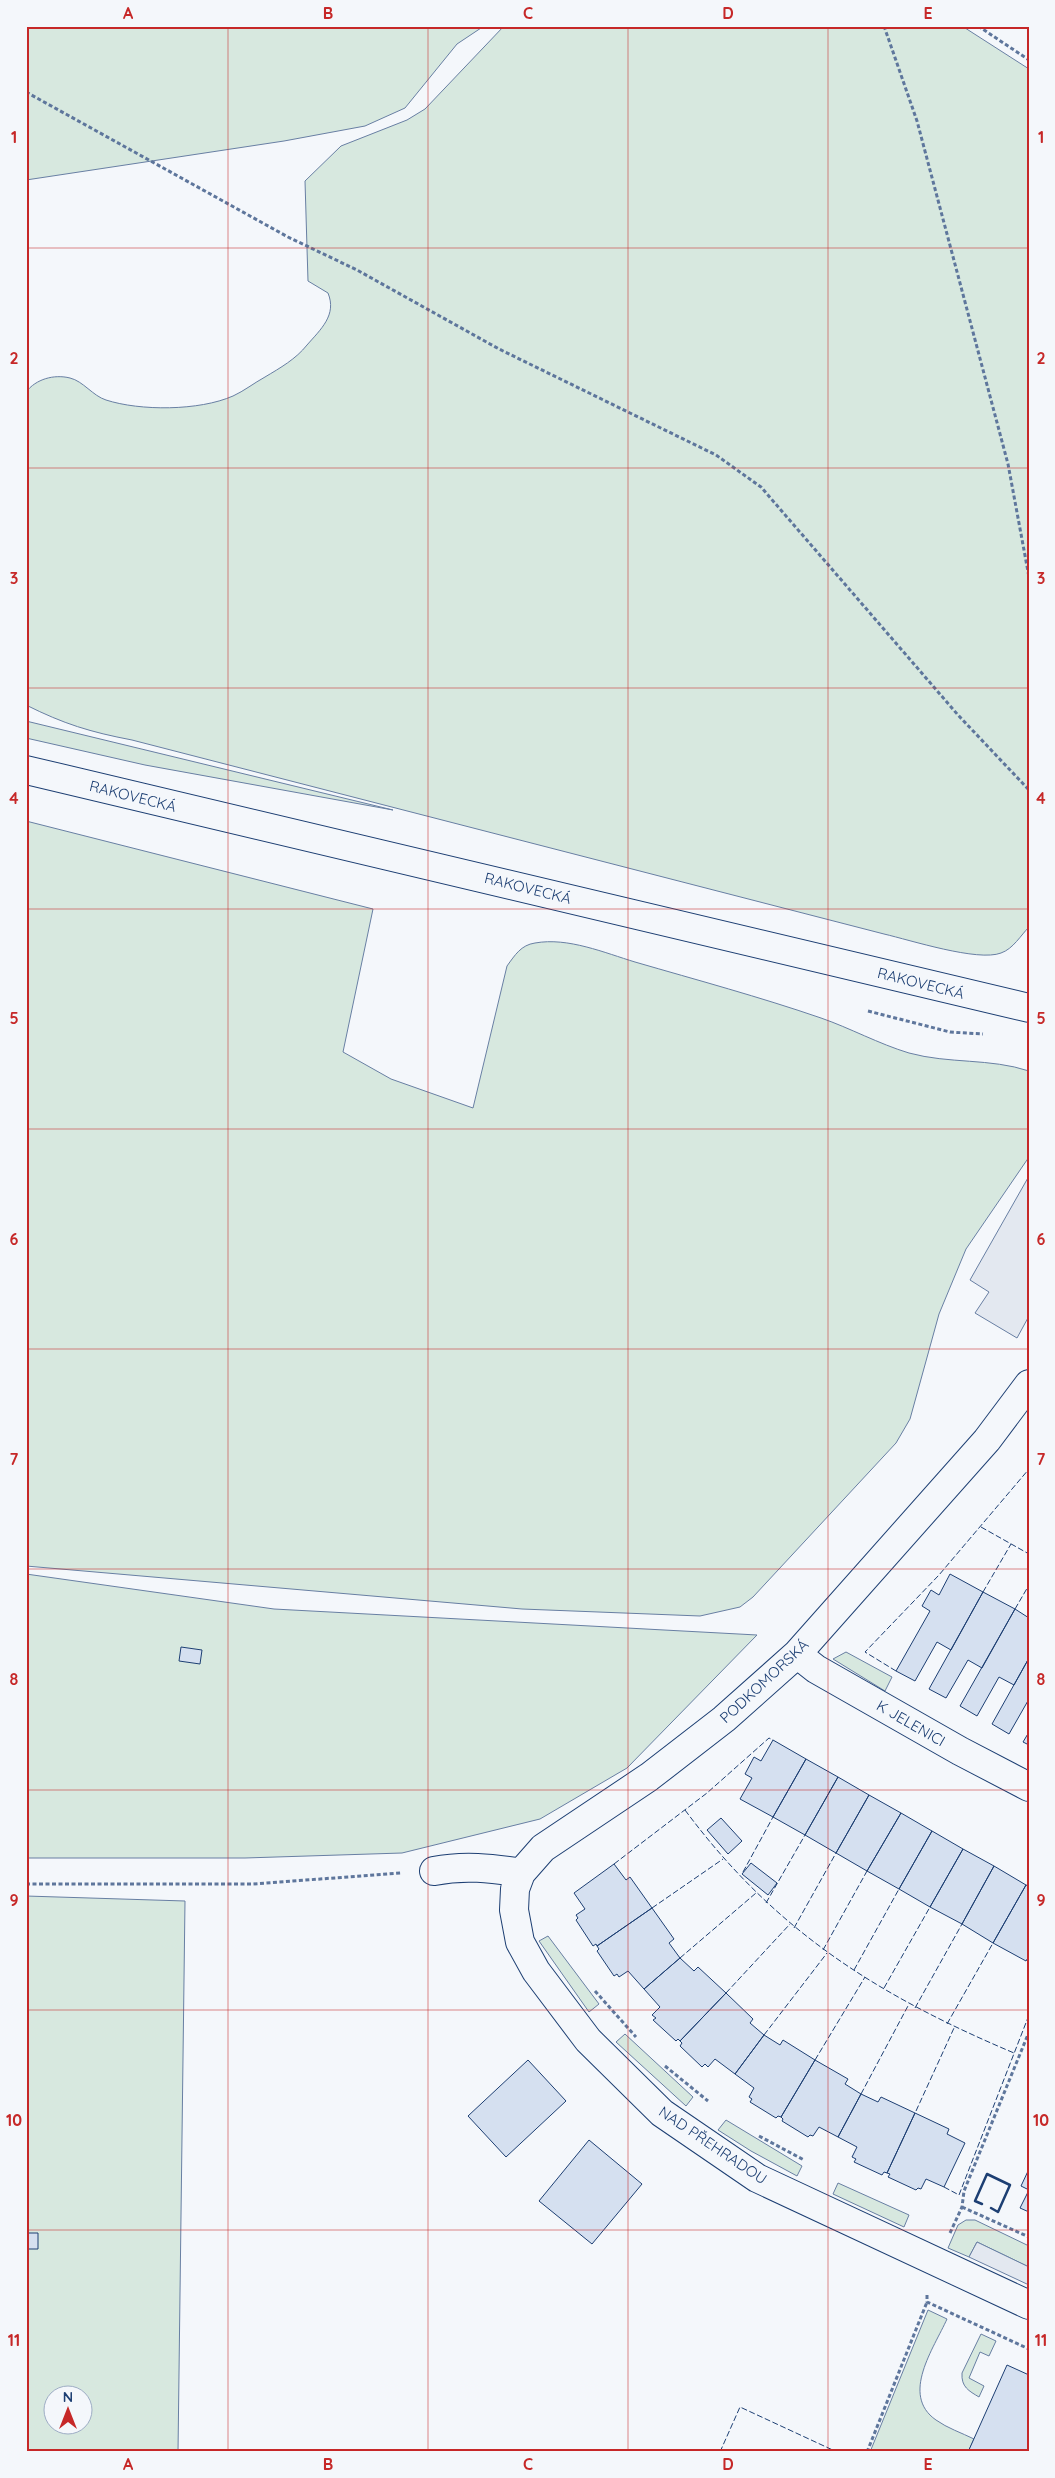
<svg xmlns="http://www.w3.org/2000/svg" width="1055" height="2478" font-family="Quicksand,sans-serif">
<rect width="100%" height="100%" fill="#f4f7fb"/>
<path fill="#d7e8df" stroke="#687fa3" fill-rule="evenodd" d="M 26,26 L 484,26 L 457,44 L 405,108 L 365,126 L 284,141 L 26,180 Z
M 504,26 L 962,26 L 1029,69 L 1029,927 C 1021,935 1013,949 1001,953 C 978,962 910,940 884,934 L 132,740 C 90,732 64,724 26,705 L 26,392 C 36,379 54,374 70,378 C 83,381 93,396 106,400 C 140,411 199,411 233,396 C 244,391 254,383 265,377 C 280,368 296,359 307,345 C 321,329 337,315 328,293 L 308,281 L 305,181 L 341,146 L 407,120 L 425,109 Z
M 26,721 L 393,810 L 145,765 L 26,738 Z
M 26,821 L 373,909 L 343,1052 L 391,1079 L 473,1108 L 507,966 C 515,955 521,945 535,943 C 568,937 605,953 635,962 C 697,980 760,997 821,1018 C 850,1028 879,1044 909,1053 C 949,1064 990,1058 1029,1071 L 1029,1157 L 966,1249 L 939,1314 L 910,1419 L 896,1443 L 753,1597 L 740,1607 L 700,1616 L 522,1609 L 26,1566 Z
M 26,1574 L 274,1609 L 757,1635 L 627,1768 L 540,1819 L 402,1853 L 245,1858 L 26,1858 Z
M 846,1652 L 892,1677 L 885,1691 L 833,1659 Z
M 26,1896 L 185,1901 L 178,2452 L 26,2452 ZM 52,2396 L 82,2396 L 82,2426 L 52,2426 Z
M 548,1936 L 599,2004 L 589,2012 L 539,1941 Z
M 625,2034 L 693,2097 L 686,2106 L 616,2042 Z
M 726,2120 L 802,2166 L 797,2176 L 751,2151 L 718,2130 Z
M 838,2183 L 909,2215 L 904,2227 L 833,2194 Z
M 966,2220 L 975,2220 L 1029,2246 L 1029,2267 L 977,2242 L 969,2257 L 948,2248 L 958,2225 Z
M 928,2310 L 947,2319 C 934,2348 900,2395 936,2420 C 947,2428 962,2433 974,2439 L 968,2452 L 870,2452 Z
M 981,2334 L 996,2341 L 989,2356 L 980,2352 L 969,2378 L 984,2386 L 979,2397 C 969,2391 961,2387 962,2373 Z"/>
<path fill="#e3e8f0" stroke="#687fa3" d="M 1029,1176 L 1029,1316 L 1017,1338 L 975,1313 L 989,1292 L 970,1280 Z
M 977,2242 L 1029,2267 L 1029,2285 L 969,2257 Z"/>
<path fill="#d5e0f0" stroke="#1d3f73" d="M 950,1574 L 983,1592 L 951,1650 L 937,1642 L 915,1681 L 896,1671 L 930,1611 L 922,1606 L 931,1590 L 939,1595 Z
M 983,1592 L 1015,1609 L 982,1668 L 968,1660 L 946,1698 L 929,1689 Z
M 1015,1609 L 1029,1618 L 1029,1658 L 1014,1685 L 999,1677 L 977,1716 L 960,1706 Z
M 181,1647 L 202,1650 L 200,1664 L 179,1661 Z
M 1029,1658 L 1029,1699 L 1009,1734 L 992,1724 Z
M 1029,1732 L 1029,1745 L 1023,1742 Z
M 773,1740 L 806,1759 L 773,1817 L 740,1799 L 752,1778 L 745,1774 L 754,1757 L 761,1761 Z
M 806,1759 L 838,1777 L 805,1835 L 773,1817 Z
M 838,1777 L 869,1795 L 836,1853 L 805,1835 Z
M 869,1795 L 901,1813 L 867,1871 L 836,1853 Z
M 901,1813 L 932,1831 L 899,1889 L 867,1871 Z
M 721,1818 L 742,1841 L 728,1854 L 707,1830 Z
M 932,1831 L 963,1849 L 930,1907 L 899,1889 Z
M 963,1849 L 994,1866 L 962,1924 L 930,1907 Z
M 751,1863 L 777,1883 L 768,1895 L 742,1874 Z
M 614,1864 L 626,1880 L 630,1877 L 652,1908 L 597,1946 L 596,1944 L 593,1946 L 576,1920 L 578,1918 L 576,1915 L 585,1909 L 574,1893 Z
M 994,1866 L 1026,1885 L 993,1943 L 962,1924 Z
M 1026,1885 L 1029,1886 L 1029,1956 L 1026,1961 L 993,1943 Z
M 652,1908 L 674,1939 L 669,1943 L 680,1958 L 644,1989 L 628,1971 L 619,1977 L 617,1974 L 614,1976 L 597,1951 L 599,1949 L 597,1946 Z
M 680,1958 L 694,1971 L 698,1967 L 726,1993 L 680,2041 L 678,2039 L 676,2041 L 653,2020 L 656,2018 L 652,2015 L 660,2007 L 644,1989 Z
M 726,1993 L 753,2019 L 750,2023 L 764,2035 L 735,2074 L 715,2059 L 708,2067 L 705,2064 L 702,2067 L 680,2046 L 682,2043 L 680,2041 Z
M 764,2035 L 780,2045 L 783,2040 L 815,2060 L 781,2117 L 778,2116 L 776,2118 L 750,2102 L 752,2099 L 749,2097 L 754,2088 L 735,2074 Z
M 528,2060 L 566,2101 L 506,2157 L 468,2116 Z
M 815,2060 L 848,2079 L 845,2084 L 861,2094 L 838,2137 L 819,2127 L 813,2136 L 810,2135 L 808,2137 L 782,2121 L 783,2119 L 781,2117 Z
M 861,2094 L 878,2102 L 881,2097 L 915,2113 L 887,2173 L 884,2172 L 882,2175 L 854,2162 L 856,2159 L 852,2157 L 857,2147 L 838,2137 Z
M 915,2113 L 949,2129 L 947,2134 L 965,2143 L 944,2187 L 926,2179 L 921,2189 L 918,2188 L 916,2190 L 888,2177 L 890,2174 L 887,2173 Z
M 589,2140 L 642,2184 L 592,2244 L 539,2201 Z
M 1029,2169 L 1029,2212 L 1020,2208 L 1029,2190 L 1021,2186 Z
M 26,2233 L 38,2233 L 38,2249 L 26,2249 Z
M 1007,2365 L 1029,2375 L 1029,2452 L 968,2452 Z"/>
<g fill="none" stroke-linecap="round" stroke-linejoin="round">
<g stroke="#1d3f73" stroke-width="30">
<path id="minor" d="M 1029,1384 L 987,1440 L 797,1654 L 724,1719 L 649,1777 L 543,1848 L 521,1873 L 515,1889 L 514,1910 L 520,1942 L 536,1971 L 588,2040 L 662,2113 L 757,2178 L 1029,2305
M 797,1654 L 816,1669 L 960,1751 L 1029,1787
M 434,1871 C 464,1865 491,1868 521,1873"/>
</g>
<g stroke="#1d3f73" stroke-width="30">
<path id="secondary" d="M 26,770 L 1029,1008"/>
</g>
<path stroke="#5e769c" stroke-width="3" stroke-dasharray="4 2.5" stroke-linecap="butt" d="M 884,26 L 917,121 L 1008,464 L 1029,577
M 978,26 L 1029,60
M 26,92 L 288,237 L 357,270 L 499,349 L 716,455 L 761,487 L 958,715 L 1029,790
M 868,1011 L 950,1032 L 983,1034
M 26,1884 L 253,1884 L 401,1873
M 595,1991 L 636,2037
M 665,2066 L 708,2101
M 759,2136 L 804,2160
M 962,2207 L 1029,2237
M 950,2233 L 962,2207 L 964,2191 L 1029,2032
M 927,2295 L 927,2302 L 1029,2349
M 867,2452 L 927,2302"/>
<use href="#minor" stroke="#f4f7fb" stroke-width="28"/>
<use href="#secondary" stroke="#f4f7fb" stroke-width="28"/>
<path stroke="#1d3f73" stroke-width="1" stroke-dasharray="6 2.5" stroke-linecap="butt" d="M 981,1527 L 1029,1554
M 983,1592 L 1011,1544
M 1015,1609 L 1029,1585
M 896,1671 L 865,1652 L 939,1575 L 1029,1469
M 685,1810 C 775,1931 877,1995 1014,2053
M 614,1864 L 707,1793 L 769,1738 L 773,1740
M 743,1872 L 773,1817
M 766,1903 L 805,1835
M 652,1908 L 723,1859
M 794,1928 L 836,1853
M 823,1950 L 867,1871
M 680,1958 L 756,1893
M 854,1970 L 899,1889
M 884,1988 L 930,1907
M 726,1993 L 790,1924
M 915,2008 L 962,1924
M 947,2024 L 993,1943
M 764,2035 L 827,1953
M 815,2060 L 865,1977
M 861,2094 L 909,2004
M 916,2111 L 954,2028
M 944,2187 L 959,2195 L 1029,2015
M 720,2452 L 740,2407 L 837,2452"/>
<path stroke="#1d3f73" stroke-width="2.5" d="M 982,2204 L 975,2201 L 987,2174 L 1010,2185 L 998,2212 L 991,2208"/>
</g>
<path fill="none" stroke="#c62828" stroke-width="1" stroke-opacity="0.55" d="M 228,26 L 228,2452M 428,26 L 428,2452M 628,26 L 628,2452M 828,26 L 828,2452M 26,248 L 1029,248M 26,468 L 1029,468M 26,688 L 1029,688M 26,909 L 1029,909M 26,1129 L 1029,1129M 26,1349 L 1029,1349M 26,1569 L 1029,1569M 26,1790 L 1029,1790M 26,2010 L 1029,2010M 26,2230 L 1029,2230"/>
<g text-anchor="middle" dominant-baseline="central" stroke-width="4" stroke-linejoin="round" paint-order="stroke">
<g font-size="15" fill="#1d3f73" stroke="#f4f7fb">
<text transform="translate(133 796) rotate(14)">RAKOVECKÁ</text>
<text transform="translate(528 888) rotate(14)">RAKOVECKÁ</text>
<text transform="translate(921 983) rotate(14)">RAKOVECKÁ</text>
<text transform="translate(764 1681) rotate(-43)">PODKOMORSKÁ</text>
<text transform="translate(911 1723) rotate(30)">K JELENICI</text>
<text transform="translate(713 2145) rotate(34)">NAD PŘEHRADOU</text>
</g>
</g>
<rect width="1055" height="2478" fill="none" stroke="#f4f7fb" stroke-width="55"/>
<g transform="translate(68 2410)"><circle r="24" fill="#f4f7fb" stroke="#9eadc5"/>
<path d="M0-4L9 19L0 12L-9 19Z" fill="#c62828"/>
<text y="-8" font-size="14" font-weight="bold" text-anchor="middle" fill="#1d3f73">N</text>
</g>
<rect x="28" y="28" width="1000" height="2422" fill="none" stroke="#c62828" stroke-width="2"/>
<g font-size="16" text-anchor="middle" font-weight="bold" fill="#c62828">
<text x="128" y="19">A</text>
<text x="328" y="19">B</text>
<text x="528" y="19">C</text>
<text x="728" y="19">D</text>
<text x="928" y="19">E</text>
<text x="14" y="143">1</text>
<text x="1041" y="143">1</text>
<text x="14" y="364">2</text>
<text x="1041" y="364">2</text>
<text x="14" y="584">3</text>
<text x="1041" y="584">3</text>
<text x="14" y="804">4</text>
<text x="1041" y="804">4</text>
<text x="14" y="1024">5</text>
<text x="1041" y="1024">5</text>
<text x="14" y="1245">6</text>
<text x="1041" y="1245">6</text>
<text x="14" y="1465">7</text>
<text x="1041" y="1465">7</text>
<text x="14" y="1685">8</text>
<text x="1041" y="1685">8</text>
<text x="14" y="1906">9</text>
<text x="1041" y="1906">9</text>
<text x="14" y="2126">10</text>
<text x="1041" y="2126">10</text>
<text x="14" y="2346">11</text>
<text x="1041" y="2346">11</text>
<text x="128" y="2470">A</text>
<text x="328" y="2470">B</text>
<text x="528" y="2470">C</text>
<text x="728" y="2470">D</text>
<text x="928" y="2470">E</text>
</g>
</svg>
